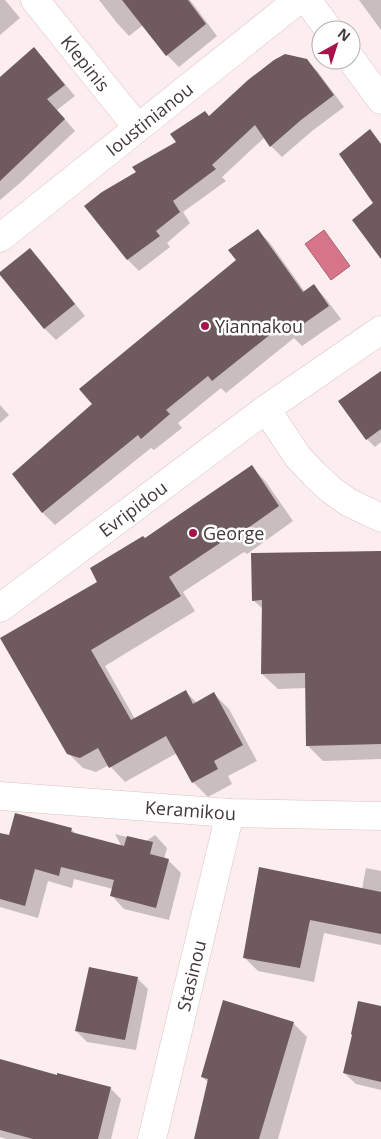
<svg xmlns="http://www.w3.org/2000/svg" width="381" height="1139" font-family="'Open Sans',sans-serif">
<rect width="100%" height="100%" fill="#fcedef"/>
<path fill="#d6748a" stroke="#aa6272" d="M 324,230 L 350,266 L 331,280 L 305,244 Z"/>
<path fill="#0003" d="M 0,0 L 5,0 L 20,18 L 0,35 Z
M 99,0 L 190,0 L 217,36 L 179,67 L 167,55 L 143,25 L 129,36 L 117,23 Z
M 359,0 L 381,0 L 381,30 Z
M 34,49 L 45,60 L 75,96 L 57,110 L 75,131 L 20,183 L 0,200 L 0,79 Z
M 306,60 L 318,72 L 344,107 L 312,131 L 282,157 L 271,146 L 265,137 L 222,177 L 226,181 L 183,212 L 190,223 L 167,243 L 170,247 L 139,271 L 128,260 L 138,172 L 209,117 Z
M 257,230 L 270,243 L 305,292 L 314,286 L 326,299 L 341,319 L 302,346 L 294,338 L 226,393 L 221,388 L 178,423 L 182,428 L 154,450 L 151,448 L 55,525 L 43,513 L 14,474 L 94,404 L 238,261 Z
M 30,250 L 41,261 L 85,316 L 56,340 L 45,329 L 0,273 Z
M 381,372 L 381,442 L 375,447 L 367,439 Z
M 0,405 L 9,415 L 0,423 Z
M 252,467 L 266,482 L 293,521 L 247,554 L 244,552 L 183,592 L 195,611 L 105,666 L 135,719 L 186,692 L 197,703 L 214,694 L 229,709 L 257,761 L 228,776 L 232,784 L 208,797 L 193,782 L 177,753 L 125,782 L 109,765 L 96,772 L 83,768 L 68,753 L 99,583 L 145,539 Z
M 381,552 L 381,759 L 323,761 L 307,745 L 307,688 L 278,689 L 262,674 L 263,609 L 253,600 Z
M 71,829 L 77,835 L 126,855 L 115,834 L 145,842 L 155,835 L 167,848 L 164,859 L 168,860 L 181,873 L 169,920 L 124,909 L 112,896 L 113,889 L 74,879 L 72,888 L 48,881 L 38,918 L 0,907 L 0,834 L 10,837 Z
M 366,868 L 381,871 L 381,945 L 324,933 L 314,982 L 258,971 L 244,957 L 362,889 Z
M 137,978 L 148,989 L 136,1050 L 87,1042 L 76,1031 Z
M 381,1007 L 381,1090 L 356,1084 L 344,1073 Z
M 293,1023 L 307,1037 L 278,1139 L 196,1139 L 209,1083 L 202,1077 Z
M 0,1060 L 58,1077 L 110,1088 L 121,1099 L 111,1139 L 7,1139 L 0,1137 Z"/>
<path fill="#6f5a5e" d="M 122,0 L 188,0 L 206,24 L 166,56 Z
M 34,47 L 65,85 L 47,99 L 65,119 L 0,181 L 0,77 Z
M 285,54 L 307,59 L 334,95 L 301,120 L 270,147 L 255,125 L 212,165 L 216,169 L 173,201 L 180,212 L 156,231 L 160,236 L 127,260 L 84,206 L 102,192 L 136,172 L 132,167 L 176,142 L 170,134 L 205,111 L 209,116 L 248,80 L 274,60 Z
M 370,129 L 381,144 L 381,259 L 352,220 L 373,203 L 339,154 Z
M 258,229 L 303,292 L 314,284 L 329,306 L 289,334 L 282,325 L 212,381 L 208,376 L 166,410 L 170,414 L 141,439 L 138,435 L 42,513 L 12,474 L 92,404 L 79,389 L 236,260 L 228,250 Z
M 30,248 L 75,304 L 44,329 L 0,275 L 0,272 Z
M 381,371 L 381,429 L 366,440 L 338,401 Z
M 252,465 L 279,506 L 231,540 L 229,537 L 169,577 L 181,596 L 91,650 L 131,720 L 186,690 L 193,704 L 214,692 L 243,745 L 214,761 L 218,769 L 192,783 L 166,736 L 109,768 L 98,748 L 80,758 L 67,754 L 0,638 L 97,582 L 90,568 L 143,536 L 145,538 Z
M 381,551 L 381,744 L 306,746 L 305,673 L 261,674 L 262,600 L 252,601 L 251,553 Z
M 15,813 L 72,828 L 71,832 L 124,846 L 127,836 L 153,842 L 150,854 L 169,859 L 156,908 L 110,896 L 114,880 L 61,867 L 59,876 L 35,869 L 25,906 L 0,899 L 0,833 L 9,835 Z
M 259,867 L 381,892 L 381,934 L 310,920 L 300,968 L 243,958 Z
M 89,967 L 138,977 L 125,1040 L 75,1031 Z
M 223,1000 L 294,1022 L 259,1139 L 194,1139 L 208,1079 L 201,1077 Z
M 358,1001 L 381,1006 L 381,1082 L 343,1073 L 352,1035 L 351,1034 Z
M 0,1059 L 57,1075 L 57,1073 L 111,1087 L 98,1139 L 33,1139 L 0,1130 Z"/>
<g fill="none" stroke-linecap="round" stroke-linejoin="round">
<g stroke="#dbc2c6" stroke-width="29">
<g id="street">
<path id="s1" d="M 35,0 L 137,127"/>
<path d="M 307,0 L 329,30"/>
<path d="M 351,59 L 381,100"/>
<path id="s2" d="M 0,238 L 298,0"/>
<path d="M 266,409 L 298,457 L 314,474 L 330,489 L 348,502 L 381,518"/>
<path id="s3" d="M 0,608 L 266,409 L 381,330"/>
<path id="s4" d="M 0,796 L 230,813 L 381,816"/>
<path id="s5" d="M 152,1139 L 230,813"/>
</g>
</g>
<use href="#street" stroke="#fff" stroke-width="28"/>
</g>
<g fill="#a7134b" stroke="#fff" stroke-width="2">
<circle cx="205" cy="326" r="5"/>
<circle cx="193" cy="533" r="5"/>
</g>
<g text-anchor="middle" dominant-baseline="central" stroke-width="5" stroke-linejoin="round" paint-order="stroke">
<g font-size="18" fill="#42383a" stroke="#fff">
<text stroke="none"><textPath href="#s1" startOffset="81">Klepinis</textPath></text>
<text stroke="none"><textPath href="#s2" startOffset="191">Ioustinianou</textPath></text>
<text stroke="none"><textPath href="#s3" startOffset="166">Evripidou</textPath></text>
<text stroke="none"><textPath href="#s4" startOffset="191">Keramikou</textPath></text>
<text stroke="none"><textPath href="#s5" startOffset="168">Stasinou</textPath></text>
</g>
<g font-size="18" fill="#42383a" stroke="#fff" text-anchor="start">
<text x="215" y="326">Yiannakou</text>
<text x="203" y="533">George</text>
</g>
</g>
<g transform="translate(336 45) rotate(39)"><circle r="24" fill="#ffffff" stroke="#b3afb0"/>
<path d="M0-4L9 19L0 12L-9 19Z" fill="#a7134b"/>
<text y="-8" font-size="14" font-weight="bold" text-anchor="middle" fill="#42383a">N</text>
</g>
</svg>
